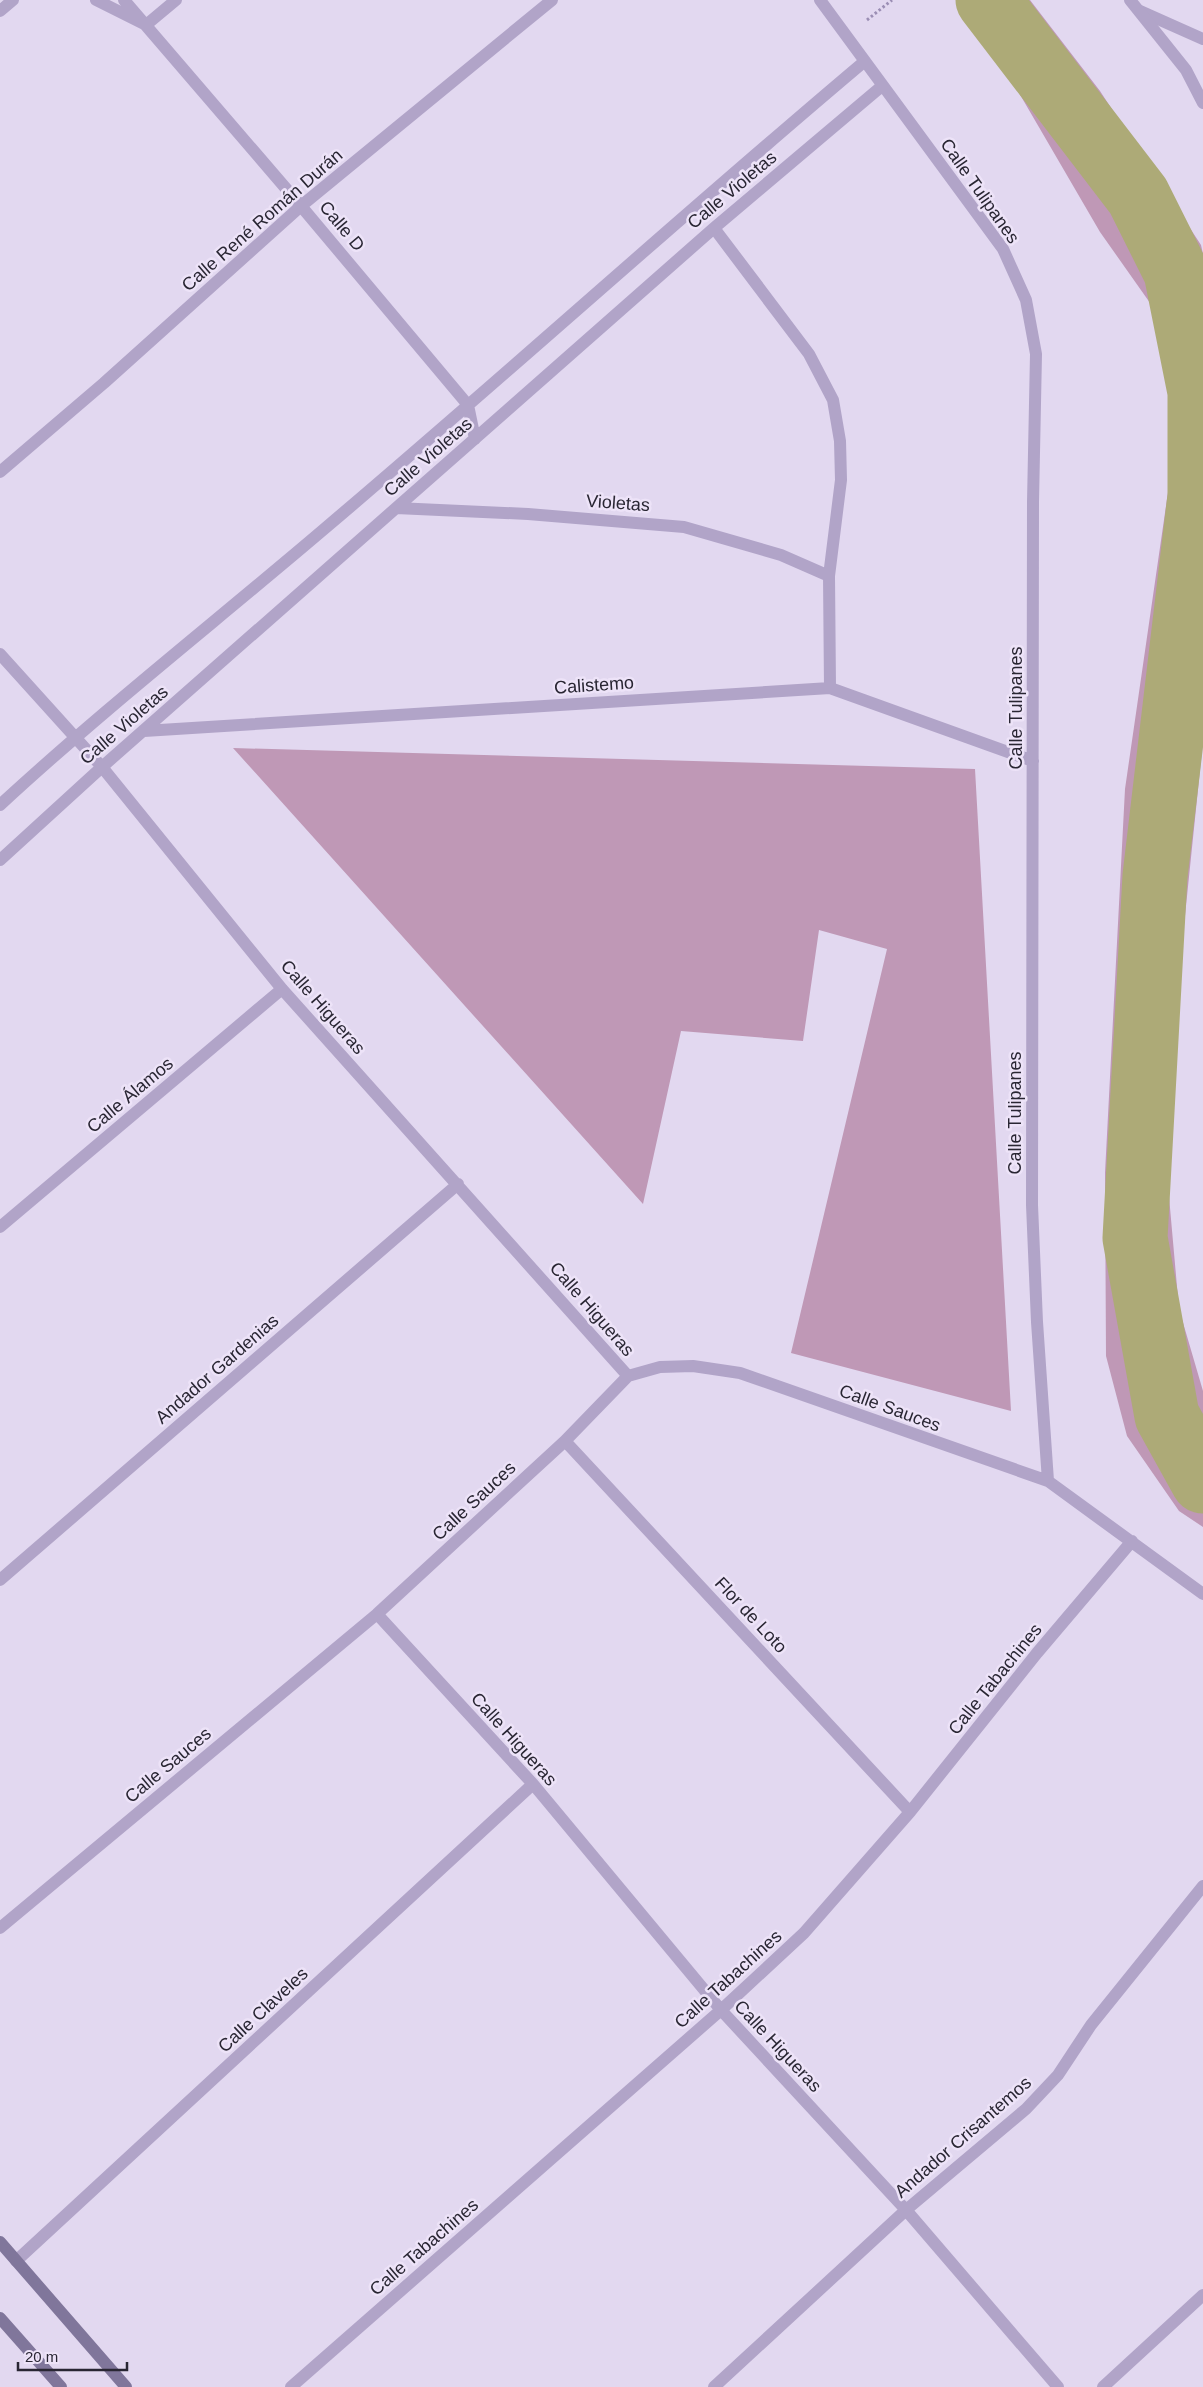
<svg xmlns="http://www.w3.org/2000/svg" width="1203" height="2387" font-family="Arial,sans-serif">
<rect width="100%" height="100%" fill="#e2d8f0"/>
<path fill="#bf98b6" d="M 965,0 L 1030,0 L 1100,91 L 1201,245 L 1203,254 L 1203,741 L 1163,1129 L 1179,1309 L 1203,1391 L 1203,1527 L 1179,1511 L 1127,1436 L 1106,1356 L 1105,1173 L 1125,789 L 1177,430 L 1167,327 L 1100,232 Z
M 233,748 L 975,769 L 1011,1411 L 791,1353 L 887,949 L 819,930 L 803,1041 L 681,1031 L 643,1204 Z"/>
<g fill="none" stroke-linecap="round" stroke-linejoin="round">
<path stroke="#adaa77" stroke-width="65" d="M 988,0 L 1138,196 L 1176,272 L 1200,392 L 1200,496 L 1155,876 L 1135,1238 L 1167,1416 L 1203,1481"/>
<path stroke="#9b8eb4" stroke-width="3" stroke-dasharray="2.5 2.5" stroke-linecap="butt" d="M 867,20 L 892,0"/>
<path stroke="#b1a4c8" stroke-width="12" d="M 96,0 L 146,25 L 176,0
M 124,0 L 301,206 L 468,405 L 475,439
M 820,0 L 1003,249 L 1026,300 L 1036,354 L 1033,502 L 1032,1205 L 1037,1322 L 1048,1481
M 0,11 L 13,0
M 1140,11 L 1203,39
M 714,228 L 809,354 L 833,400 L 840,441 L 841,480 L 829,576 L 830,688
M 0,472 L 104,383 L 301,206 L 552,0
M 396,508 L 528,514 L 684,527 L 781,555 L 829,576
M 0,654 L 102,767 L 282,989 L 628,1376
M 144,731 L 830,688 L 1033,761
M 0,805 C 104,709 215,622 323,530 C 505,376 682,215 865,61
M 0,860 L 102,767 L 714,228 L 882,86
M 0,1227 L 282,989
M 565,1441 L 910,1812
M 0,1580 L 458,1184
M 377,1614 L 533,1784 L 721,2010 L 906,2210 L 1058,2387
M 0,1928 L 377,1614 L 565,1441 L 628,1376 L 660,1367 L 693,1366 L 740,1373 L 1048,1481 L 1203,1594
M 16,2261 L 533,1784
M 291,2387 L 721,2010 L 804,1933 L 910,1812 L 1037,1653 L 1132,1541
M 714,2387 L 906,2210 L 1026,2109 L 1058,2075 L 1091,2025 L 1203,1886
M 1103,2387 L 1203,2295"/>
<path stroke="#b1a4c8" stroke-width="12" d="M 1130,0 L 1186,70 L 1203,103"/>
<path stroke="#80769b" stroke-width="12" d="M 0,2242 L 126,2387
M 0,2318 L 61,2387"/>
</g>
<g text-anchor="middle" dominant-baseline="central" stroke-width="5" stroke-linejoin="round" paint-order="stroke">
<g font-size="18" fill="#292633" stroke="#ede3f8">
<text transform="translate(732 190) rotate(-40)">Calle Violetas</text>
<text transform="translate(980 191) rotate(55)">Calle Tulipanes</text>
<text transform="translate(262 220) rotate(-41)">Calle René Román Durán</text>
<text transform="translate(342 226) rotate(50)">Calle D</text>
<text transform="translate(428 457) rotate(-41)">Calle Violetas</text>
<text transform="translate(618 503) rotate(4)">Violetas</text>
<text transform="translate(594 685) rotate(-4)">Calistemo</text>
<text transform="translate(1016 708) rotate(-90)">Calle Tulipanes</text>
<text transform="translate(124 725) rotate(-41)">Calle Violetas</text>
<text transform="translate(323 1007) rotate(49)">Calle Higueras</text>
<text transform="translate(130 1095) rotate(-40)">Calle Álamos</text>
<text transform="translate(1015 1113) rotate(-90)">Calle Tulipanes</text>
<text transform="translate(592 1309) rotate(49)">Calle Higueras</text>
<text transform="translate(217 1369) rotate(-41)">Andador Gardenias</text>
<text transform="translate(890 1408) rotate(20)">Calle Sauces</text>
<text transform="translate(474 1501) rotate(-43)">Calle Sauces</text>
<text transform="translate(751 1615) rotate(47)">Flor de Loto</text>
<text transform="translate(995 1679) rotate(-51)">Calle Tabachines</text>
<text transform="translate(514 1739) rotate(48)">Calle Higueras</text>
<text transform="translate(168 1765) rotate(-40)">Calle Sauces</text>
<text transform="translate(728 1979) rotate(-42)">Calle Tabachines</text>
<text transform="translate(263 2010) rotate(-43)">Calle Claveles</text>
<text transform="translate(778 2046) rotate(47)">Calle Higueras</text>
<text transform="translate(963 2137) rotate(-41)">Andador Crisantemos</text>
<text transform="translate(424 2247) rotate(-41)">Calle Tabachines</text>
</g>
</g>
<path d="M18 2362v8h109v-8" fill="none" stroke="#292633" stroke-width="2.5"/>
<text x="25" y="2362" font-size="15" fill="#292633" stroke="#ede3f8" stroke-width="4" paint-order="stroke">20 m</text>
</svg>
